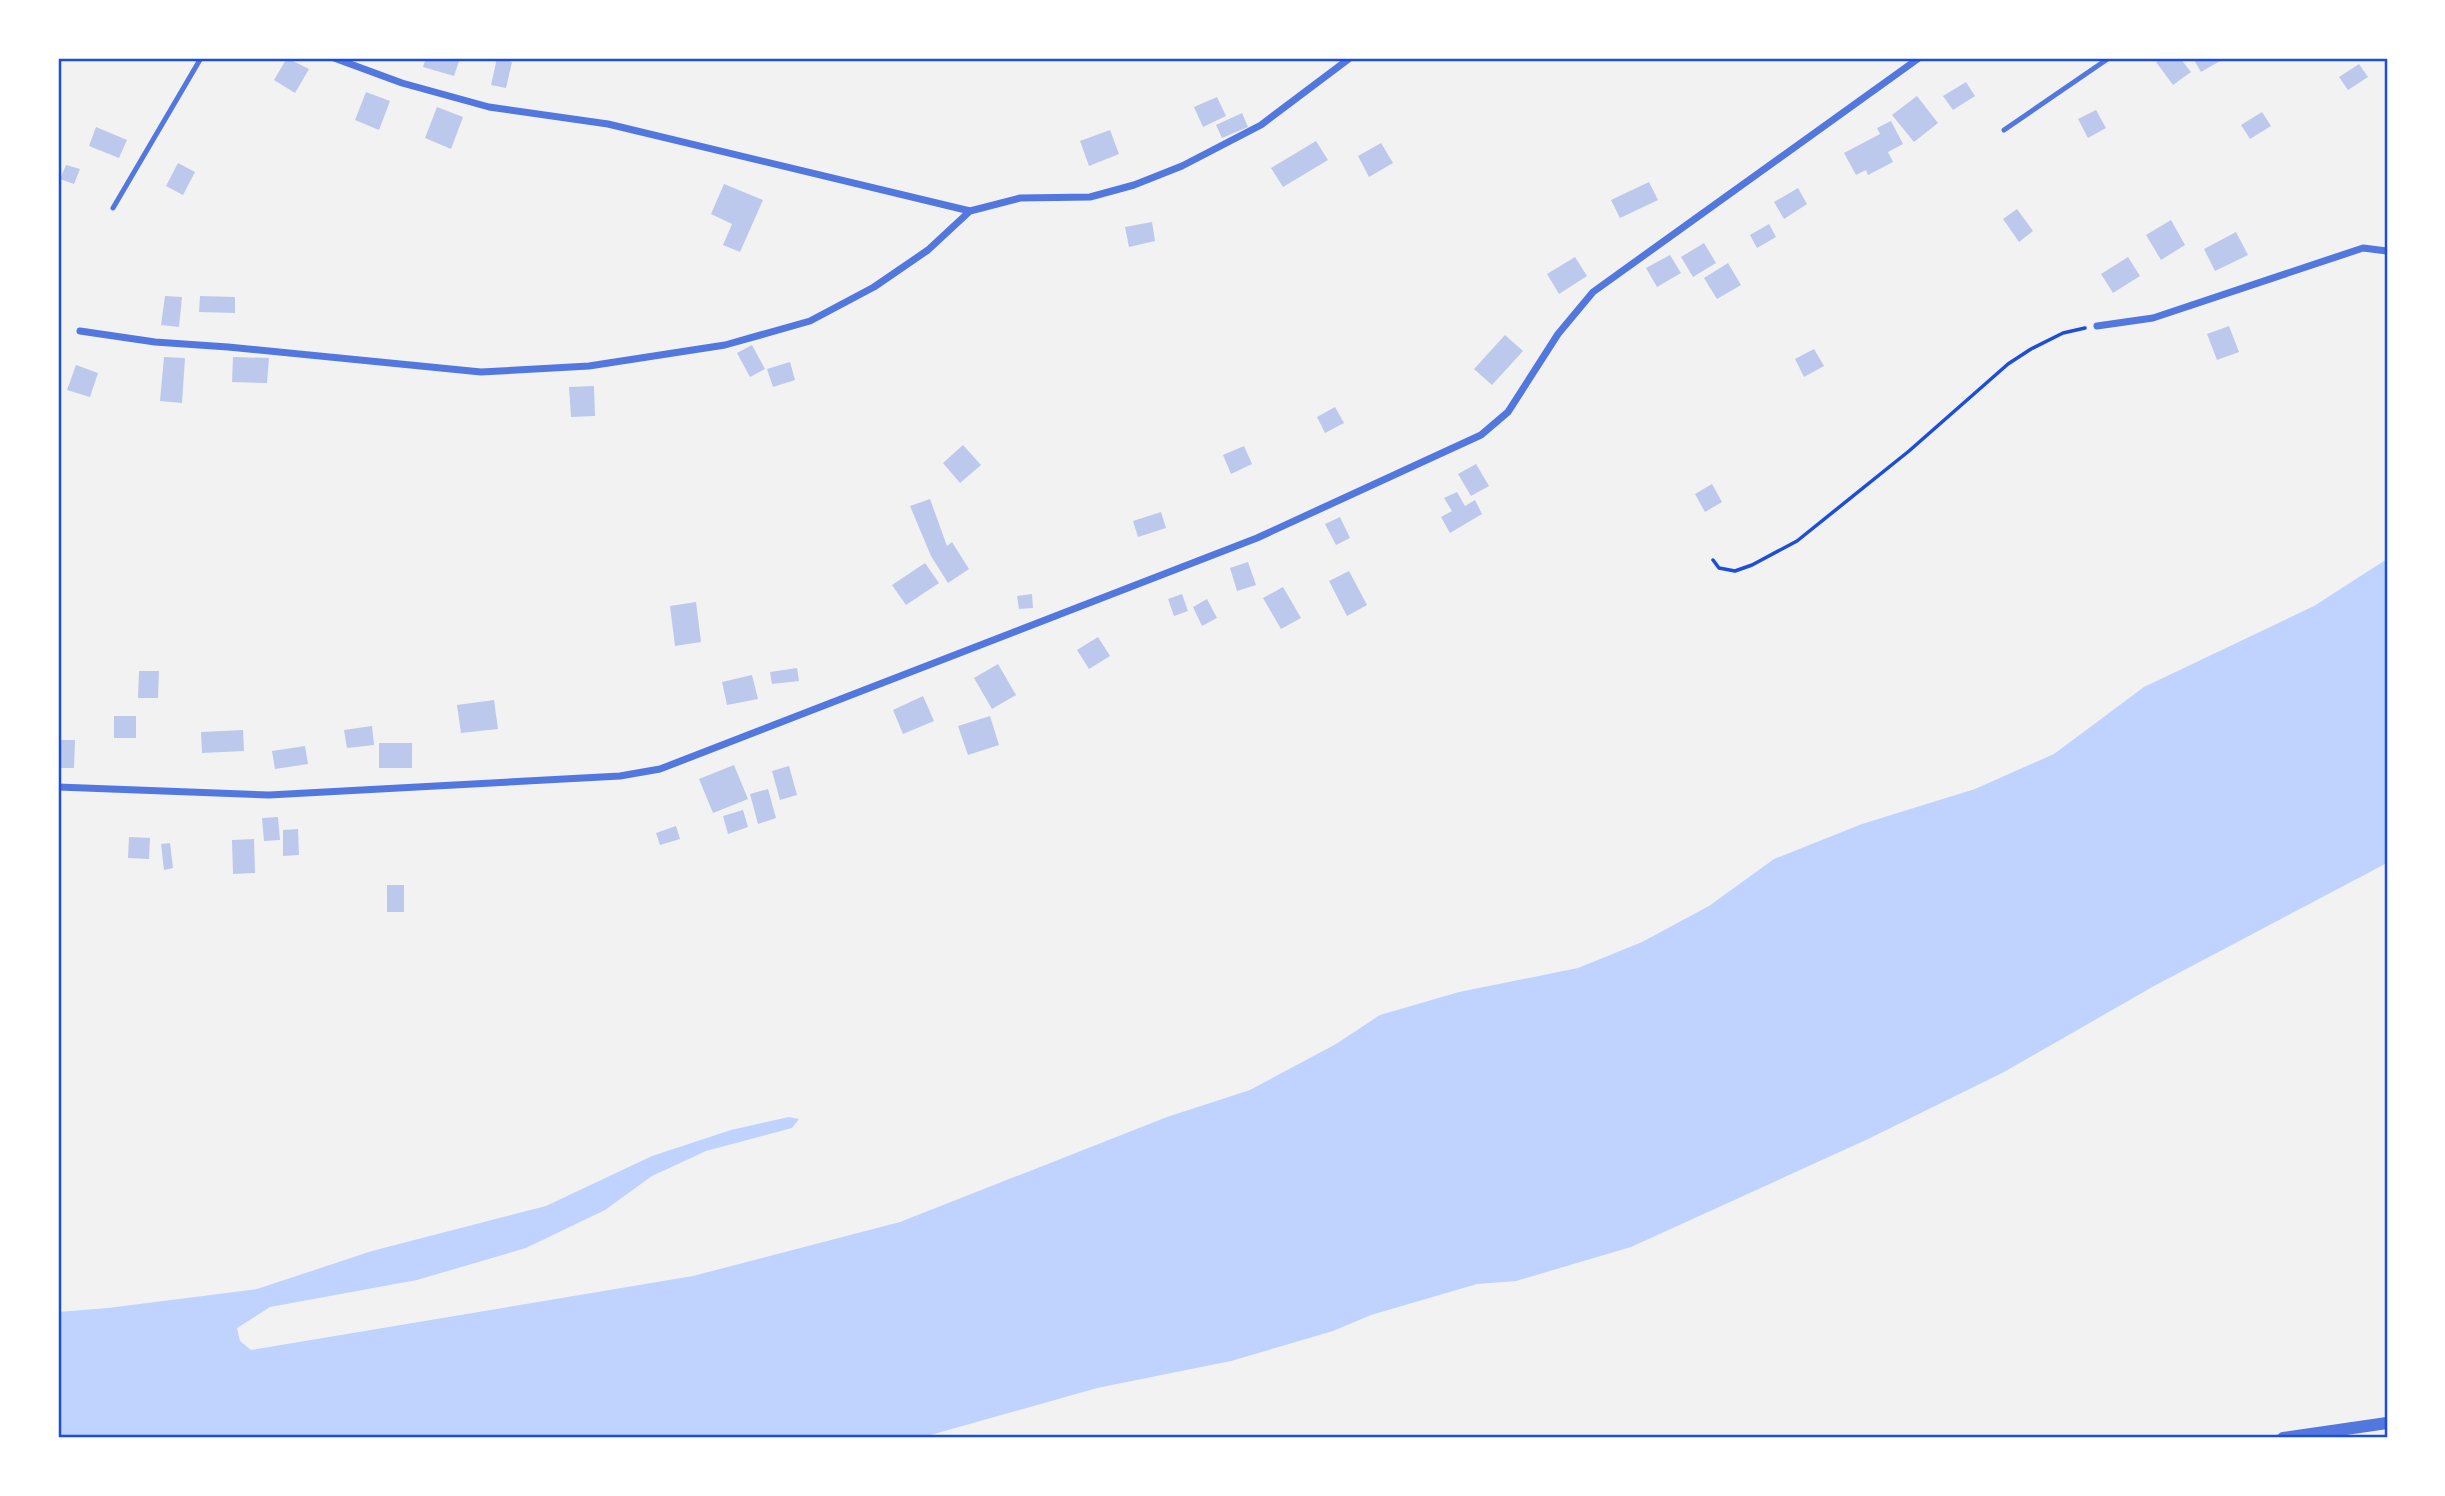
<svg xmlns="http://www.w3.org/2000/svg" width="2445" height="1496" font-family="'Roboto Condensed',sans-serif">
<rect width="100%" height="100%" fill="#f2f2f2"/>
<path fill="#bfd3fe" d="M 2387,559 L 2387,863 L 2154,986 L 2004,1072 L 1866,1140 L 1631,1247 L 1516,1281 L 1477,1284 L 1371,1315 L 1333,1331 L 1231,1361 L 1097,1388 L 920,1438 L 58,1438 L 58,1312 L 108,1308 L 257,1289 L 372,1251 L 546,1206 L 652,1156 L 731,1130 L 789,1117 L 799,1119 L 792,1128 L 706,1151 L 652,1176 L 605,1210 L 526,1248 L 417,1280 L 270,1307 L 237,1328 L 240,1341 L 251,1350 L 693,1276 L 900,1222 L 1167,1117 L 1250,1090 L 1336,1044 L 1380,1015 L 1459,992 L 1578,968 L 1642,942 L 1709,906 L 1774,859 L 1862,824 L 1975,789 L 2054,754 L 2144,687 L 2314,606 Z"/>
<path fill="#bdc9ec" d="M 287,58 L 309,69 L 295,93 L 274,80 Z
M 426,58 L 460,58 L 454,76 L 423,67 Z
M 497,58 L 512,62 L 506,88 L 491,85 Z
M 2162,58 L 2180,58 L 2191,72 L 2173,85 L 2156,62 Z
M 2193,58 L 2218,58 L 2220,61 L 2201,72 Z
M 2359,64 L 2368,77 L 2348,90 L 2339,77 Z
M 1966,82 L 1975,96 L 1953,110 L 1943,96 Z
M 366,92 L 390,101 L 379,130 L 355,120 Z
M 1917,96 L 1938,123 L 1914,142 L 1892,115 Z
M 1217,97 L 1226,116 L 1203,127 L 1194,107 Z
M 437,107 L 463,117 L 451,149 L 425,138 Z
M 2096,110 L 2106,128 L 2088,138 L 2078,119 Z
M 2262,112 L 2271,126 L 2250,139 L 2241,125 Z
M 1242,113 L 1248,127 L 1222,138 L 1216,125 Z
M 1891,121 L 1903,144 L 1888,152 L 1893,162 L 1868,175 L 1866,170 L 1856,175 L 1844,153 L 1880,134 L 1877,128 Z
M 96,127 L 127,140 L 119,158 L 89,146 Z
M 1110,130 L 1119,154 L 1089,166 L 1080,141 Z
M 1316,141 L 1328,160 L 1283,187 L 1271,168 Z
M 1381,143 L 1393,163 L 1369,177 L 1358,156 Z
M 178,163 L 195,172 L 183,195 L 166,186 Z
M 66,165 L 80,169 L 74,184 L 60,179 Z
M 1649,182 L 1658,200 L 1620,218 L 1611,200 Z
M 724,184 L 763,200 L 740,252 L 723,245 L 732,224 L 711,214 Z
M 1798,188 L 1807,204 L 1784,219 L 1774,202 Z
M 2017,209 L 2033,231 L 2019,242 L 2003,219 Z
M 2171,220 L 2185,245 L 2161,260 L 2146,235 Z
M 1152,222 L 1155,241 L 1129,247 L 1125,227 Z
M 1769,224 L 1776,237 L 1757,248 L 1750,235 Z
M 2236,232 L 2248,255 L 2215,271 L 2204,249 Z
M 1704,243 L 1716,263 L 1693,277 L 1681,257 Z
M 1670,255 L 1681,273 L 1657,287 L 1646,268 Z
M 1575,257 L 1587,276 L 1559,294 L 1547,274 Z
M 2128,257 L 2140,276 L 2113,293 L 2101,274 Z
M 1728,263 L 1741,285 L 1717,299 L 1704,278 Z
M 165,296 L 182,297 L 179,327 L 161,325 Z
M 200,296 L 235,297 L 235,313 L 199,312 Z
M 2229,326 L 2239,352 L 2217,360 L 2207,334 Z
M 1505,335 L 1523,351 L 1492,385 L 1474,369 Z
M 752,345 L 765,369 L 750,377 L 737,353 Z
M 1814,349 L 1824,366 L 1804,377 L 1795,359 Z
M 164,357 L 185,358 L 182,403 L 160,401 Z
M 233,357 L 269,358 L 267,383 L 232,382 Z
M 790,362 L 795,380 L 773,387 L 767,369 Z
M 76,365 L 98,373 L 90,397 L 67,390 Z
M 594,386 L 595,416 L 571,417 L 569,387 Z
M 1335,407 L 1344,423 L 1325,433 L 1317,417 Z
M 963,445 L 981,465 L 960,483 L 943,463 Z
M 1244,446 L 1252,464 L 1231,474 L 1223,455 Z
M 1476,464 L 1489,486 L 1471,496 L 1458,474 Z
M 1712,484 L 1722,502 L 1705,512 L 1695,494 Z
M 1457,492 L 1465,506 L 1475,500 L 1482,514 L 1450,533 L 1441,517 L 1452,511 L 1444,498 Z
M 930,499 L 947,546 L 952,542 L 969,569 L 948,583 L 931,556 L 910,506 Z
M 1161,512 L 1166,528 L 1138,537 L 1133,521 Z
M 1340,517 L 1350,538 L 1336,545 L 1325,524 Z
M 1248,562 L 1256,585 L 1237,591 L 1230,568 Z
M 925,563 L 939,583 L 906,605 L 892,585 Z
M 1349,571 L 1367,605 L 1347,616 L 1329,581 Z
M 1283,587 L 1301,618 L 1281,629 L 1263,598 Z
M 1032,594 L 1033,608 L 1019,609 L 1017,596 Z
M 1182,594 L 1188,611 L 1174,616 L 1168,599 Z
M 1207,599 L 1217,618 L 1202,626 L 1193,607 Z
M 696,602 L 701,642 L 675,646 L 670,606 Z
M 1098,637 L 1110,656 L 1089,669 L 1077,650 Z
M 998,664 L 1016,695 L 992,709 L 974,678 Z
M 797,668 L 799,681 L 772,684 L 770,672 Z
M 139,671 L 159,671 L 158,698 L 138,698 Z
M 752,675 L 758,699 L 727,705 L 722,682 Z
M 923,696 L 934,721 L 903,734 L 893,710 Z
M 494,700 L 498,729 L 461,733 L 457,705 Z
M 114,716 L 136,716 L 136,738 L 114,738 Z
M 990,716 L 999,745 L 968,755 L 958,726 Z
M 372,726 L 374,745 L 347,748 L 344,730 Z
M 243,730 L 244,751 L 202,753 L 201,732 Z
M 58,740 L 75,740 L 74,768 L 58,768 Z
M 379,743 L 412,743 L 412,768 L 379,768 Z
M 305,746 L 308,764 L 275,769 L 272,751 Z
M 734,765 L 748,799 L 713,813 L 699,779 Z
M 789,766 L 797,795 L 780,800 L 772,771 Z
M 768,789 L 776,818 L 758,824 L 750,794 Z
M 743,810 L 748,827 L 728,834 L 723,816 Z
M 278,817 L 280,840 L 264,841 L 262,818 Z
M 676,826 L 680,839 L 660,845 L 656,833 Z
M 298,829 L 299,855 L 283,856 L 283,830 Z
M 129,837 L 150,838 L 149,859 L 128,858 Z
M 254,839 L 255,873 L 233,874 L 232,840 Z
M 170,843 L 173,868 L 164,870 L 161,844 Z
M 387,885 L 404,885 L 404,912 L 387,912 Z"/>
<g fill="none" stroke-linecap="round" stroke-linejoin="round">
<path stroke="#1d4ed8" stroke-width="3.5" d="M 1713,560 L 1719,568 L 1735,571 L 1752,565 L 1797,541 L 1909,451 L 2008,364 L 2031,349 L 2063,333 L 2085,328"/>
<path stroke="#5277de" stroke-width="5" d="M 2004,130 L 2109,58
M 113,208 L 201,58"/>
<path stroke="#5277de" stroke-width="7" d="M 334,58 L 402,83 L 489,107 L 608,124 L 970,211
M 2097,326 L 2153,318 L 2363,248 L 2387,251
M 80,331 L 155,342 L 228,347 L 481,372 L 589,366 L 725,345 L 810,321 L 874,287 L 928,250 L 970,211 L 1020,198 L 1090,197 L 1134,185 L 1182,166 L 1261,125 L 1350,58
M 58,787 L 269,795 L 620,776 L 660,769 L 1257,538 L 1481,435 L 1508,412 L 1558,334 L 1593,292 L 1919,58"/>
<path stroke="#5277de" stroke-width="12" d="M 2283,1438 L 2387,1423"/>
</g>
<rect width="2445" height="1496" fill="none" stroke="#ffffff" stroke-width="119"/>
<rect x="60" y="60" width="2326" height="1376" fill="none" stroke="#1d4ed8" stroke-width="2.5"/>
</svg>
